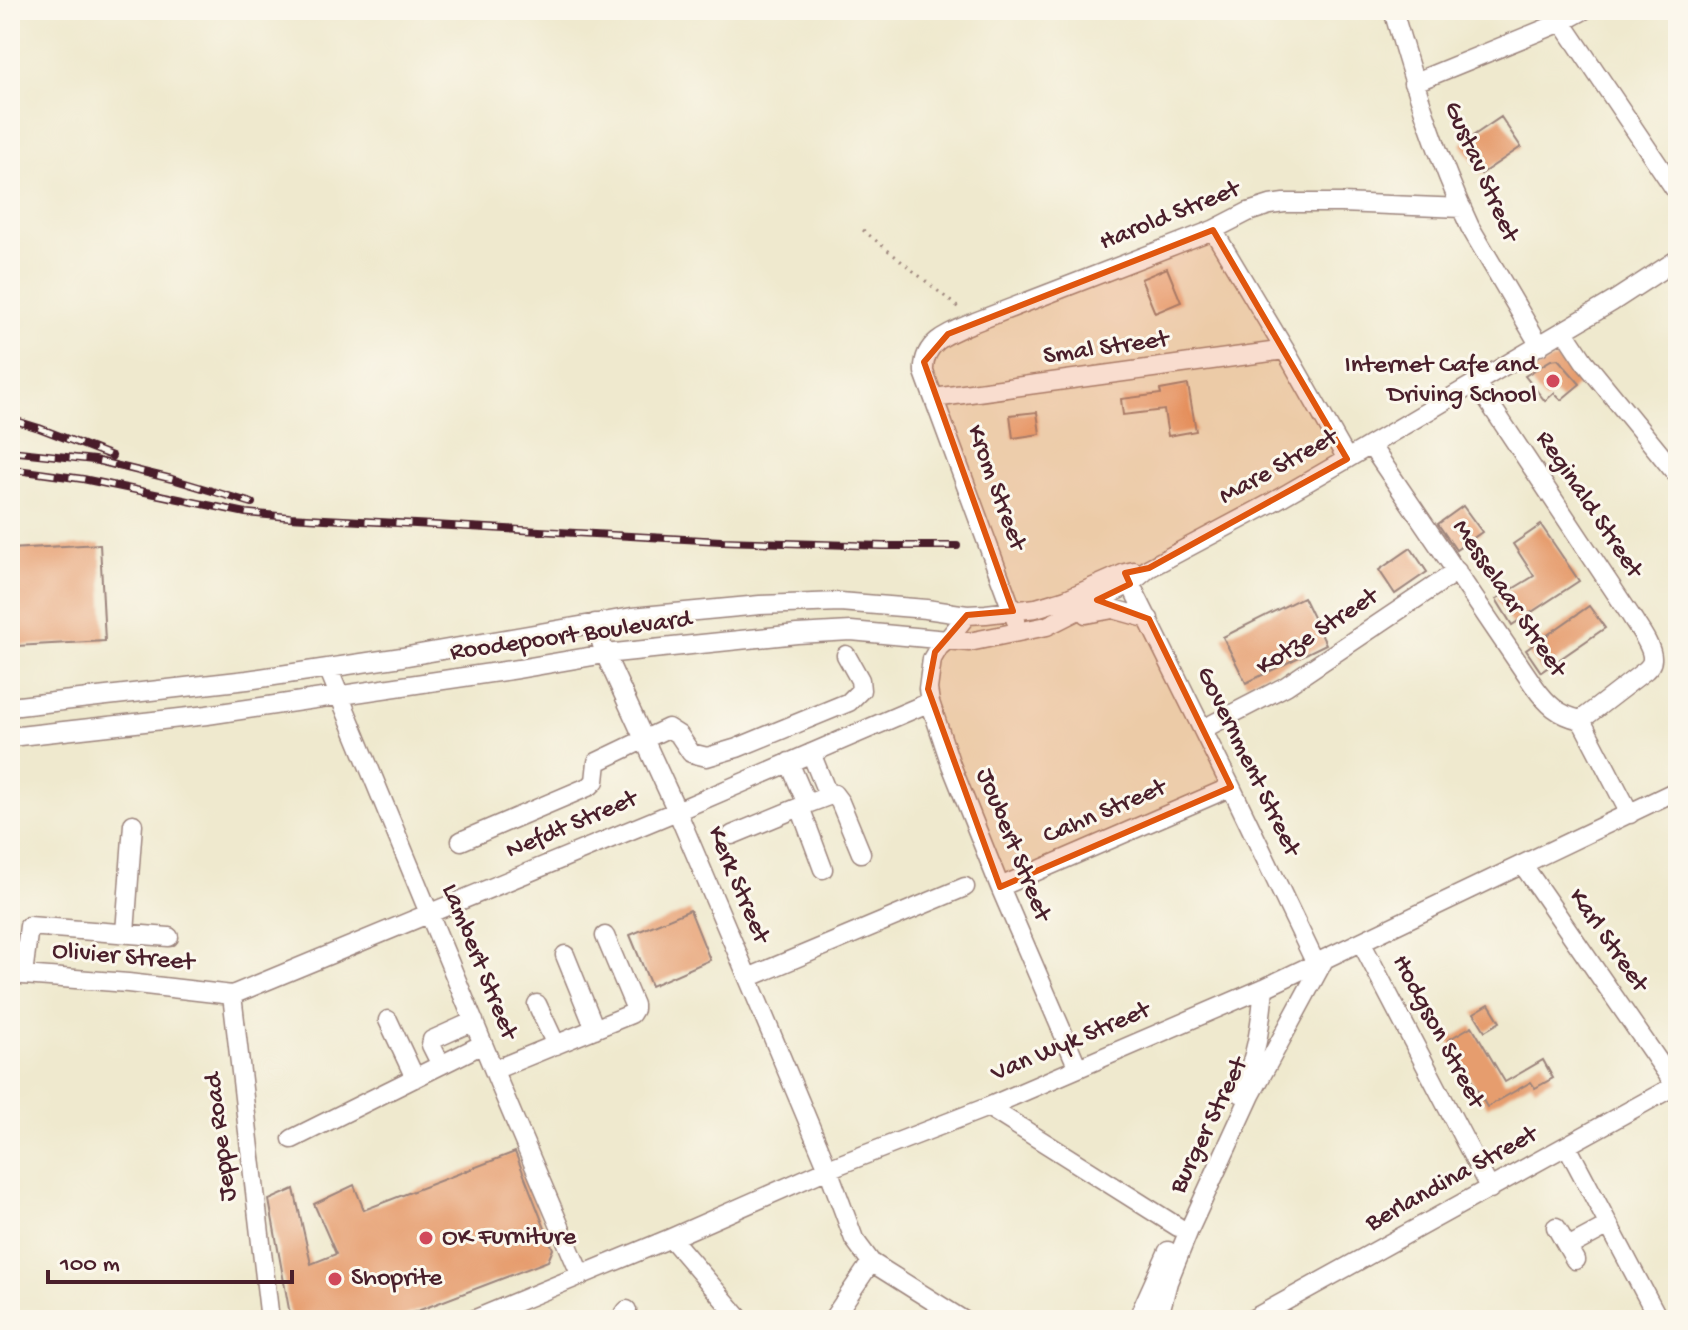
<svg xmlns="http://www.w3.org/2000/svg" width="1688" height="1330" font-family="'Gochi Hand',sans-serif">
<rect width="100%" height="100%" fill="#fbf7ec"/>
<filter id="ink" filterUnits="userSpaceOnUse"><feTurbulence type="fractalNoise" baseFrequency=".0125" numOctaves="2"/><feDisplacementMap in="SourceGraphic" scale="16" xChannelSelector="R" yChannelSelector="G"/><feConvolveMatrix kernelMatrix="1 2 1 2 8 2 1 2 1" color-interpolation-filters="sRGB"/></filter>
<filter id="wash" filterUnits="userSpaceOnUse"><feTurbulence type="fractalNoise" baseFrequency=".006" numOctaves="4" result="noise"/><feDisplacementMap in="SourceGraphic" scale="32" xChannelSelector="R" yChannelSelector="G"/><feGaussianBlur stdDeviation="1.8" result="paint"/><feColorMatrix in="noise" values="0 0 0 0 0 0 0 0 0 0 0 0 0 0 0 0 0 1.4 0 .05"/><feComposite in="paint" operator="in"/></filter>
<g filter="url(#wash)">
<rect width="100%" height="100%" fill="#efe9ce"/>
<g id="blocks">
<path fill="#e69d6e" d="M 1501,117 L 1521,147 L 1481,174 L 1461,144 Z
M 1167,268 L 1181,302 L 1155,313 L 1141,279 Z
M 1558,359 L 1580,384 L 1561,400 L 1554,393 L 1545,401 L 1525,376 L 1551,360 Z
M 1188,385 L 1196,431 L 1168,436 L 1164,410 L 1123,415 L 1121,399 L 1161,394 L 1160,390 Z
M 1037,412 L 1040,434 L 1013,438 L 1010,415 Z
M 1463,506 L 1482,532 L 1456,550 L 1438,524 Z
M 1541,525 L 1579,581 L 1512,625 L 1496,599 L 1534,576 L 1513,544 Z
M 100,544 L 105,641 L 16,646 L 15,637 L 10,637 L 10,549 Z
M 1411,548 L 1427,572 L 1395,594 L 1379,570 Z
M 1303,597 L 1326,644 L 1246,683 L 1223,637 Z
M 1589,606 L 1605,628 L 1541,672 L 1526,650 Z
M 690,910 L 710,960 L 651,986 L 630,935 Z
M 1489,1004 L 1500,1022 L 1485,1031 L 1474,1013 Z
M 1472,1026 L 1505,1082 L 1543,1060 L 1553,1078 L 1535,1088 L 1531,1082 L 1487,1107 L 1448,1040 Z
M 515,1152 L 553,1249 L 548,1261 L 394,1320 L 291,1320 L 269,1200 L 294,1189 L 311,1264 L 336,1254 L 314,1204 L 354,1185 L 364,1210 Z"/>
</g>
</g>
<g filter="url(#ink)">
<use href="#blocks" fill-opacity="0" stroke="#9c847c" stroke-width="2"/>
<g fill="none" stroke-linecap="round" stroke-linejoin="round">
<g stroke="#9c847c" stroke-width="21">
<path id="minor" d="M 1393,10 C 1414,84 1437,157 1470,227 L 1540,346
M 1562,22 L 1678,194
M 1413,83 L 1562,22 L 1584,10
M 1213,230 L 1285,350 L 1347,459
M 1564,331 L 1584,361 L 1678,476
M 1476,383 L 1631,616 C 1637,626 1653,647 1652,659 C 1652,664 1649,667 1646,670 L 1581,720
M 934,398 L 1285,350
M 1371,446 L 1534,686 C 1547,704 1558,715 1581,720
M 1126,575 L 1231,787 L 1316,964
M 1086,614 L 1113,609 L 1149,619
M 967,615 L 947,640 L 939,647 L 932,659 L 928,689 L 930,702 L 951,765 L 1000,887 L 1078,1068
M 1016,621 L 924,372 C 922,341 951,332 975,322 L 1213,230 L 1248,212 L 1270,205 L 1284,203 L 1341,203 L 1462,208
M 595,623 L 605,654 L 677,811 L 748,978 L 828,1169 L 854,1239 L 871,1262 L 963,1320
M 328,668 L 499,1083 L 581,1276
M 10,707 L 247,680 L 402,657 L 632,617 L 760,605 L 840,602 L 926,609 L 967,615 L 986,614 L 1036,608 L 1066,599 L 1125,573 L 1134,571
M 1581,720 L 1630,814
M 1203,729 L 1286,686 L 1457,571
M 10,737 L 207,715 L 518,669 L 605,654 L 797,634 L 851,631 L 969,642 L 1047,626 L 1130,584 L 1149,568 L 1271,503 L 1347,459 L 1612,302 L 1678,259
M 811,753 L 828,795
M 789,762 L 807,804
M 800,807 L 823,869
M 732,835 L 807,804 L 834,794 L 840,802 L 861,853
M 461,841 L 590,786 L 595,781 L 597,762 L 668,728 L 679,735 L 691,753 L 707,757 L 737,748 L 849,702 L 861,690 L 860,680 L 846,655
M 1523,865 L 1675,1085
M 1000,887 L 1231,787
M 125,933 L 133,824
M 1361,942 L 1490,1189
M 565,955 L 595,1029
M 10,974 L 128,983 L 232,995 L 677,811 L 930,702
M 23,975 L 29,926 L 169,937
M 748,978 L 965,887
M 232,995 L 270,1320
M 537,1004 L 556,1045
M 388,1020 L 415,1078
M 441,1065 L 431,1045 L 432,1040 L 474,1021
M 494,1070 L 631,1014 L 634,1009 L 634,1005 L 605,936
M 1240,1093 C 1257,1056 1260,1029 1264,988
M 988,1107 L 1178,1227
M 292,1139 L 483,1044
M 1567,1146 L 1659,1320
M 1556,1227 L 1575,1260
M 671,1238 L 741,1320
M 1568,1247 L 1607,1226
M 473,1320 L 671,1238 L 828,1169 L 988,1107 L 1264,988 L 1678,790
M 620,1320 L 627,1310
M 832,1320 L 871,1262
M 1137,1320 L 1168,1251
M 1158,1320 L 1168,1282 L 1189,1230 L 1251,1095 L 1324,960
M 1251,1320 L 1678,1084"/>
</g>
<path stroke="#9c847c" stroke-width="3" stroke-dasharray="2 6" stroke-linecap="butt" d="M 863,230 L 960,309"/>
<use href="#minor" stroke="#fff" stroke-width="18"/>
<g stroke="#4a1f2b" stroke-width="8">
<path id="rail" d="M 10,419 L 39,428 L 112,456
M 10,451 L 94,460 L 172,479 L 252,503
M 10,469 L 83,479 L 246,513 L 289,517 L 721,541 L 883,546 L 957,546"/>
</g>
<use href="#rail" stroke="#fbf7ec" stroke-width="5" stroke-dasharray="15" stroke-linecap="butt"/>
</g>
</g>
<path fill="#e0560e" fill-opacity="0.2" stroke="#e0560e" stroke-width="6" stroke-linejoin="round" d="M 1213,230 L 1347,459 L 1149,568 L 1125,573 L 1130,584 L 1097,600 L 1149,619 L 1231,787 L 1000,887 L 928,689 L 935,652 L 967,615 L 1013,611 L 924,362 L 948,334 Z"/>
<g fill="#d1495b" stroke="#fbf7ec" stroke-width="3">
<circle cx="1553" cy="381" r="8"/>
<circle cx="426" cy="1238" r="8"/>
<circle cx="335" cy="1279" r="8"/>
</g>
<g text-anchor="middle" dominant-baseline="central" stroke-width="6" stroke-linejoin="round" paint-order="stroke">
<g font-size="26" fill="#4a1f2b" stroke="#fbf7ec">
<text transform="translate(1480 172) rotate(66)">Gustav Street</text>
<text transform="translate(1170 217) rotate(-22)">Harold Street</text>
<text transform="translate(1106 349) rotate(-8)">Smal Street</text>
<text transform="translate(1279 468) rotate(-29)">Mare Street</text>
<text transform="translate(995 488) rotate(70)">Krom Street</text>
<text transform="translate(1588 505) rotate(56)">Reginald Street</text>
<text transform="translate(1508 599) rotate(56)">Messelaar Street</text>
<text transform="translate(1318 633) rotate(-33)">Kotze Street</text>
<text transform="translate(571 637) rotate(-8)">Roodepoort Boulevard</text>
<text transform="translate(1247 762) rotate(64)">Government Street</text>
<text transform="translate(1105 813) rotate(-23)">Cahn Street</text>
<text transform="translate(572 826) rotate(-23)">Nefdt Street</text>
<text transform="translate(1012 845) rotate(68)">Joubert Street</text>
<text transform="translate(737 885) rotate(67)">Kerk Street</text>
<text transform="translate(1607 941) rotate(55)">Karl Street</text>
<text transform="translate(123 958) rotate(5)">Olivier Street</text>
<text transform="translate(478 962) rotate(68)">Lambert Street</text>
<text transform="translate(1437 1032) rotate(62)">Hodgson Street</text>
<text transform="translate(1071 1043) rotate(-23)">Van Wyk Street</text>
<text transform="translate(1210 1126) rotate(-64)">Burger Street</text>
<text transform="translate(222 1137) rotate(-97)">Jeppe Road</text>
<text transform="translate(1452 1180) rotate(-29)">Berlandina Street</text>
</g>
<g font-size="26" fill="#4a1f2b" stroke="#fbf7ec" text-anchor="start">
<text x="1537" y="366" text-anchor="end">Internet Cafe and<tspan x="1537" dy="30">Driving School</tspan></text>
<text x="442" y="1238">OK Furniture</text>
<text x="351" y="1279">Shoprite</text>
</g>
</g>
<rect width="1688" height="1330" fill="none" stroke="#fbf7ec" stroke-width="40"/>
<path d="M48 1270v12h244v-12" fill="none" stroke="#4a1f2b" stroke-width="4"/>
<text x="60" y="1270" font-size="24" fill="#4a1f2b" stroke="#fbf7ec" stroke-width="6" paint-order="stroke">100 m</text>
</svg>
